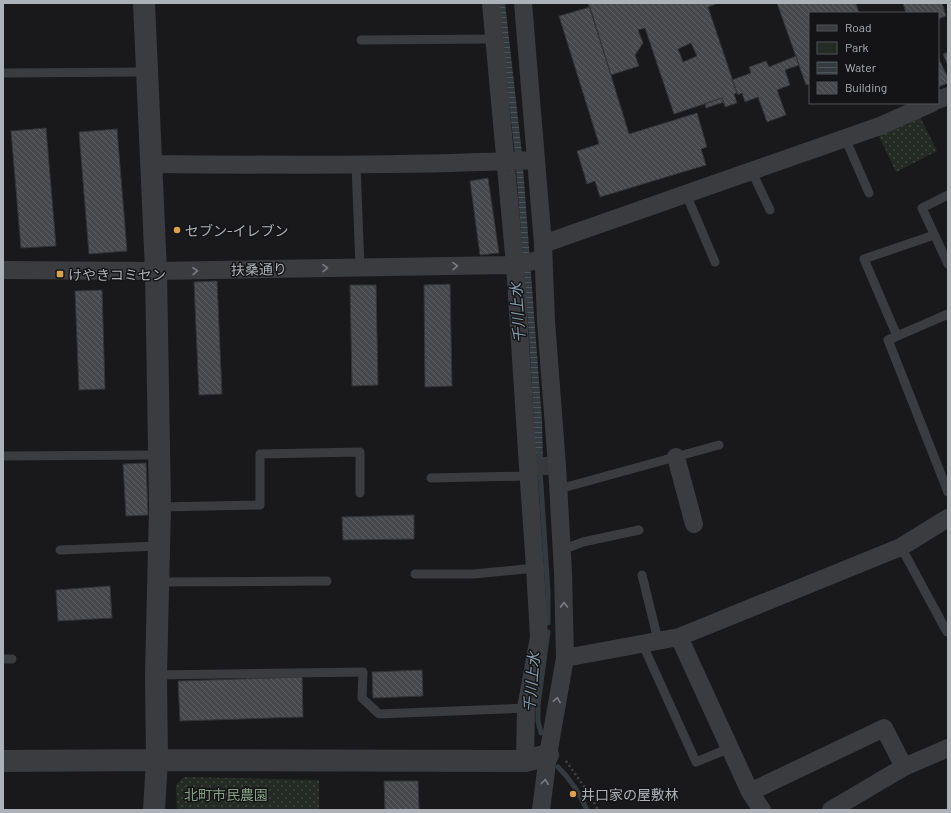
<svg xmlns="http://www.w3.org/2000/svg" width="951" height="813" font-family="Barlow,'Noto Sans JP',sans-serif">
<defs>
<pattern id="green-dots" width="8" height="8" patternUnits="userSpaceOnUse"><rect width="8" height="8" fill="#242b24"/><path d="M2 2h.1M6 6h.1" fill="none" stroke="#414742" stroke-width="1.8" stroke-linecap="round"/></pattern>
<pattern id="water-rules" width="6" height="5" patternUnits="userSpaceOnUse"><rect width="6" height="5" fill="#323b40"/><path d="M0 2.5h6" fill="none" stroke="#4d555a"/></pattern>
<pattern id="building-back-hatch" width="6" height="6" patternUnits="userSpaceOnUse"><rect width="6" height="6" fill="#46484b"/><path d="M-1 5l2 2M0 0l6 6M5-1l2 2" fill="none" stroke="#5e6063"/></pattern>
</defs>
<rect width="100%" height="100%" fill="#19191b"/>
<path fill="url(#green-dots)" d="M 919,115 L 937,151 L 896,172 L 878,134 Z
M 184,777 L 319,780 L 319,810 L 177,810 L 176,785 Z"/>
<path fill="url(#water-rules)" d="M 498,3 L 505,3 L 522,154 L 542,421 L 543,461 L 536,461 L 529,335 L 515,156 Z"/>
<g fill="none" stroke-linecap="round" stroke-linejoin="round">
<path stroke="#323b40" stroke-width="5" d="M 539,454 L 548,592 L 548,623
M 541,733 L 538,721 L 538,705 L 548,632
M 558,767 C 572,781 579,793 587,810"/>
</g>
<path fill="url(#building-back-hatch)" stroke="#333437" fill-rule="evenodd" d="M 588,3 L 718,3 L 708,7 L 737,93 L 734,94 L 737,103 L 725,107 L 722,98 L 674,114 L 645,28 L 638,30 L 643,43 L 635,55 L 639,66 L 611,75 ZM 691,43 L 697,56 L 683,62 L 678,49 Z
M 777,3 L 856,3 L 859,13 L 810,13 L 810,84 L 806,85 Z
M 903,3 L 942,3 L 946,16 L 938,19 L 938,13 L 906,13 Z
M 590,7 L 629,134 L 697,113 L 707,147 L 701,149 L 706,165 L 600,197 L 595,181 L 587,184 L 577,151 L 599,144 L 559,16 Z
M 948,52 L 948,66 L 943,54 Z
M 796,56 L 799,65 L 785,70 L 790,85 L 777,90 L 786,115 L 767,122 L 758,97 L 745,102 L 742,93 L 738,95 L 732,80 L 751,73 L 749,67 L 766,61 L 769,67 Z
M 938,57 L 948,78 L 948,83 L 938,87 Z
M 722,98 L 724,102 L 706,108 L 705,104 Z
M 46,128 L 56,246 L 21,248 L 11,131 Z
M 117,129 L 127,251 L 89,254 L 79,132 Z
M 488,178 L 499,253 L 480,255 L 470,181 Z
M 217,281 L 222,394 L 199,395 L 194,282 Z
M 450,284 L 452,386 L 425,387 L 424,285 Z
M 350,285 L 376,285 L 378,385 L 352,386 Z
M 102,290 L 105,389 L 79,390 L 75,291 Z
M 146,463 L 148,515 L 126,516 L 123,464 Z
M 414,515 L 414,539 L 343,540 L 342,517 Z
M 110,586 L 112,618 L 58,621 L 56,590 Z
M 422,670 L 423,696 L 373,698 L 372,672 Z
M 302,677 L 303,717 L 180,721 L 178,681 Z
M 384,781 L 418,781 L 419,810 L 385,810 Z"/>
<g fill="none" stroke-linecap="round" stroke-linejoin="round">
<path stroke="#37383b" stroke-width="18" stroke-dasharray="18 9" stroke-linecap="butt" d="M 533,466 L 549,466"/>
<path stroke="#414346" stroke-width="2.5" stroke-dasharray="2 3" stroke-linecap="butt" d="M 566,761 L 588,792 L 598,810"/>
<path stroke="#3b3c40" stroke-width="9" d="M 361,40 L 494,39
M 3,73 L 147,72
M 845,138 L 869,193
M 356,165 L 360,267
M 752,172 L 770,210
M 686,194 L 715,262
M 948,195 L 922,208 L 948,264
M 948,314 L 888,340 L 948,492
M 897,336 L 864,259 L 934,235
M 3,456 L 158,455
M 431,478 L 528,476
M 559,489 L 719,445
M 160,507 L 260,505 L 260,454 L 360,452 L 360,493
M 901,547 L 947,632
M 60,550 L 159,546
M 562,550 L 583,542 L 639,530
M 415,574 L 474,574 L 535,568
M 642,575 L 658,640
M 158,582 L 327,581
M 642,643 L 696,762 L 730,748
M 3,659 L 12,659
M 156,675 L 363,672 L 362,698 L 379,714 L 526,708"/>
<path stroke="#3b3c40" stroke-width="18" d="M 491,3 L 515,265 L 528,467 L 535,568 L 539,637 L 526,708 L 525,761
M 523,3 L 543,244 L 546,321 L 557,466 L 563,572 L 565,658 L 548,755 L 541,810
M 938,100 L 948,96
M 151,164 C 279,165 407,166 535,160
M 543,244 L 880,126 L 932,103
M 3,270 L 156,271 L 515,265 L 543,259
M 676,457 L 694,524
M 679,637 L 750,792 L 762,810
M 565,658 L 679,637 L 901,547 L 948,518
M 750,792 L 884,728 L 904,767
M 831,810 L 904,767 L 948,748"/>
<path stroke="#3b3c40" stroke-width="22" d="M 144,3 L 156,271 L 160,507 L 156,675 L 157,760 L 154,810
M 3,761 L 157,760 L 525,761 L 548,755"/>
</g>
<defs><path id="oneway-chevron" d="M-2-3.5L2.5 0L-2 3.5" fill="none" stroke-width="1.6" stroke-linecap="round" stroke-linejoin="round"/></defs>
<g stroke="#7a7d83">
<use href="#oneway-chevron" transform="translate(455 266) rotate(-1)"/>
<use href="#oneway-chevron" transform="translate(325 268) rotate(-1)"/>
<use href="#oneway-chevron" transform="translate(195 271) rotate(-1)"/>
<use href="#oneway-chevron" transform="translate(564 605) rotate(-91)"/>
<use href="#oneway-chevron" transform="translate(557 700) rotate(-80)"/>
<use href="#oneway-chevron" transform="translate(545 782) rotate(-83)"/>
</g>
<g fill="#dea04e" stroke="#141416" stroke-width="1.5">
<circle cx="177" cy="230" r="4"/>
<rect x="56" y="270" width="8" height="8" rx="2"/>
<circle cx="573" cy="794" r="4"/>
</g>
<g text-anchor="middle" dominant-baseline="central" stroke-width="3" stroke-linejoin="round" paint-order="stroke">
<g font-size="14" fill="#adb2b9" stroke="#141416" text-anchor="start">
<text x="185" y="230">セブン-イレブン</text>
<text x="68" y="274">けやきコミセン</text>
<text x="581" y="794">井口家の屋敷林</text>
</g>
<g font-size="14" fill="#adb2b9" stroke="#141416">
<text transform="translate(259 269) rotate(-1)">扶桑通り</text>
</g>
<g font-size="14" fill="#87a286" stroke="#141416">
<text x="226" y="794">北町市民農園</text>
</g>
<g font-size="15" font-style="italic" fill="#88a1b0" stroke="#141416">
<text transform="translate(517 313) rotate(-94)">千川上水</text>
<text transform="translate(531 682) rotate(-85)">千川上水</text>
</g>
</g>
<rect width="951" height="813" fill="none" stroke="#adb2b9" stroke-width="8"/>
<rect x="809" y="12" width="130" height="92" fill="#141416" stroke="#515357"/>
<rect x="817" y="25" width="20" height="6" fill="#3b3c40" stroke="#515357"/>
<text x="845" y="32" font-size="12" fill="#adb2b9">Road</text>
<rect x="817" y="42" width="20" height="12" fill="#242b24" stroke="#515357"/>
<text x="845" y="52" font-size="12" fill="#adb2b9">Park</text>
<rect x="817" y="62" width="20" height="12" fill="url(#water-rules)" stroke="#515357"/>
<text x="845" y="72" font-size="12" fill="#adb2b9">Water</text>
<rect x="817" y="82" width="20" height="12" fill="url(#building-back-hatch)" stroke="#515357"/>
<text x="845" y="92" font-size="12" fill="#adb2b9">Building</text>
</svg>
